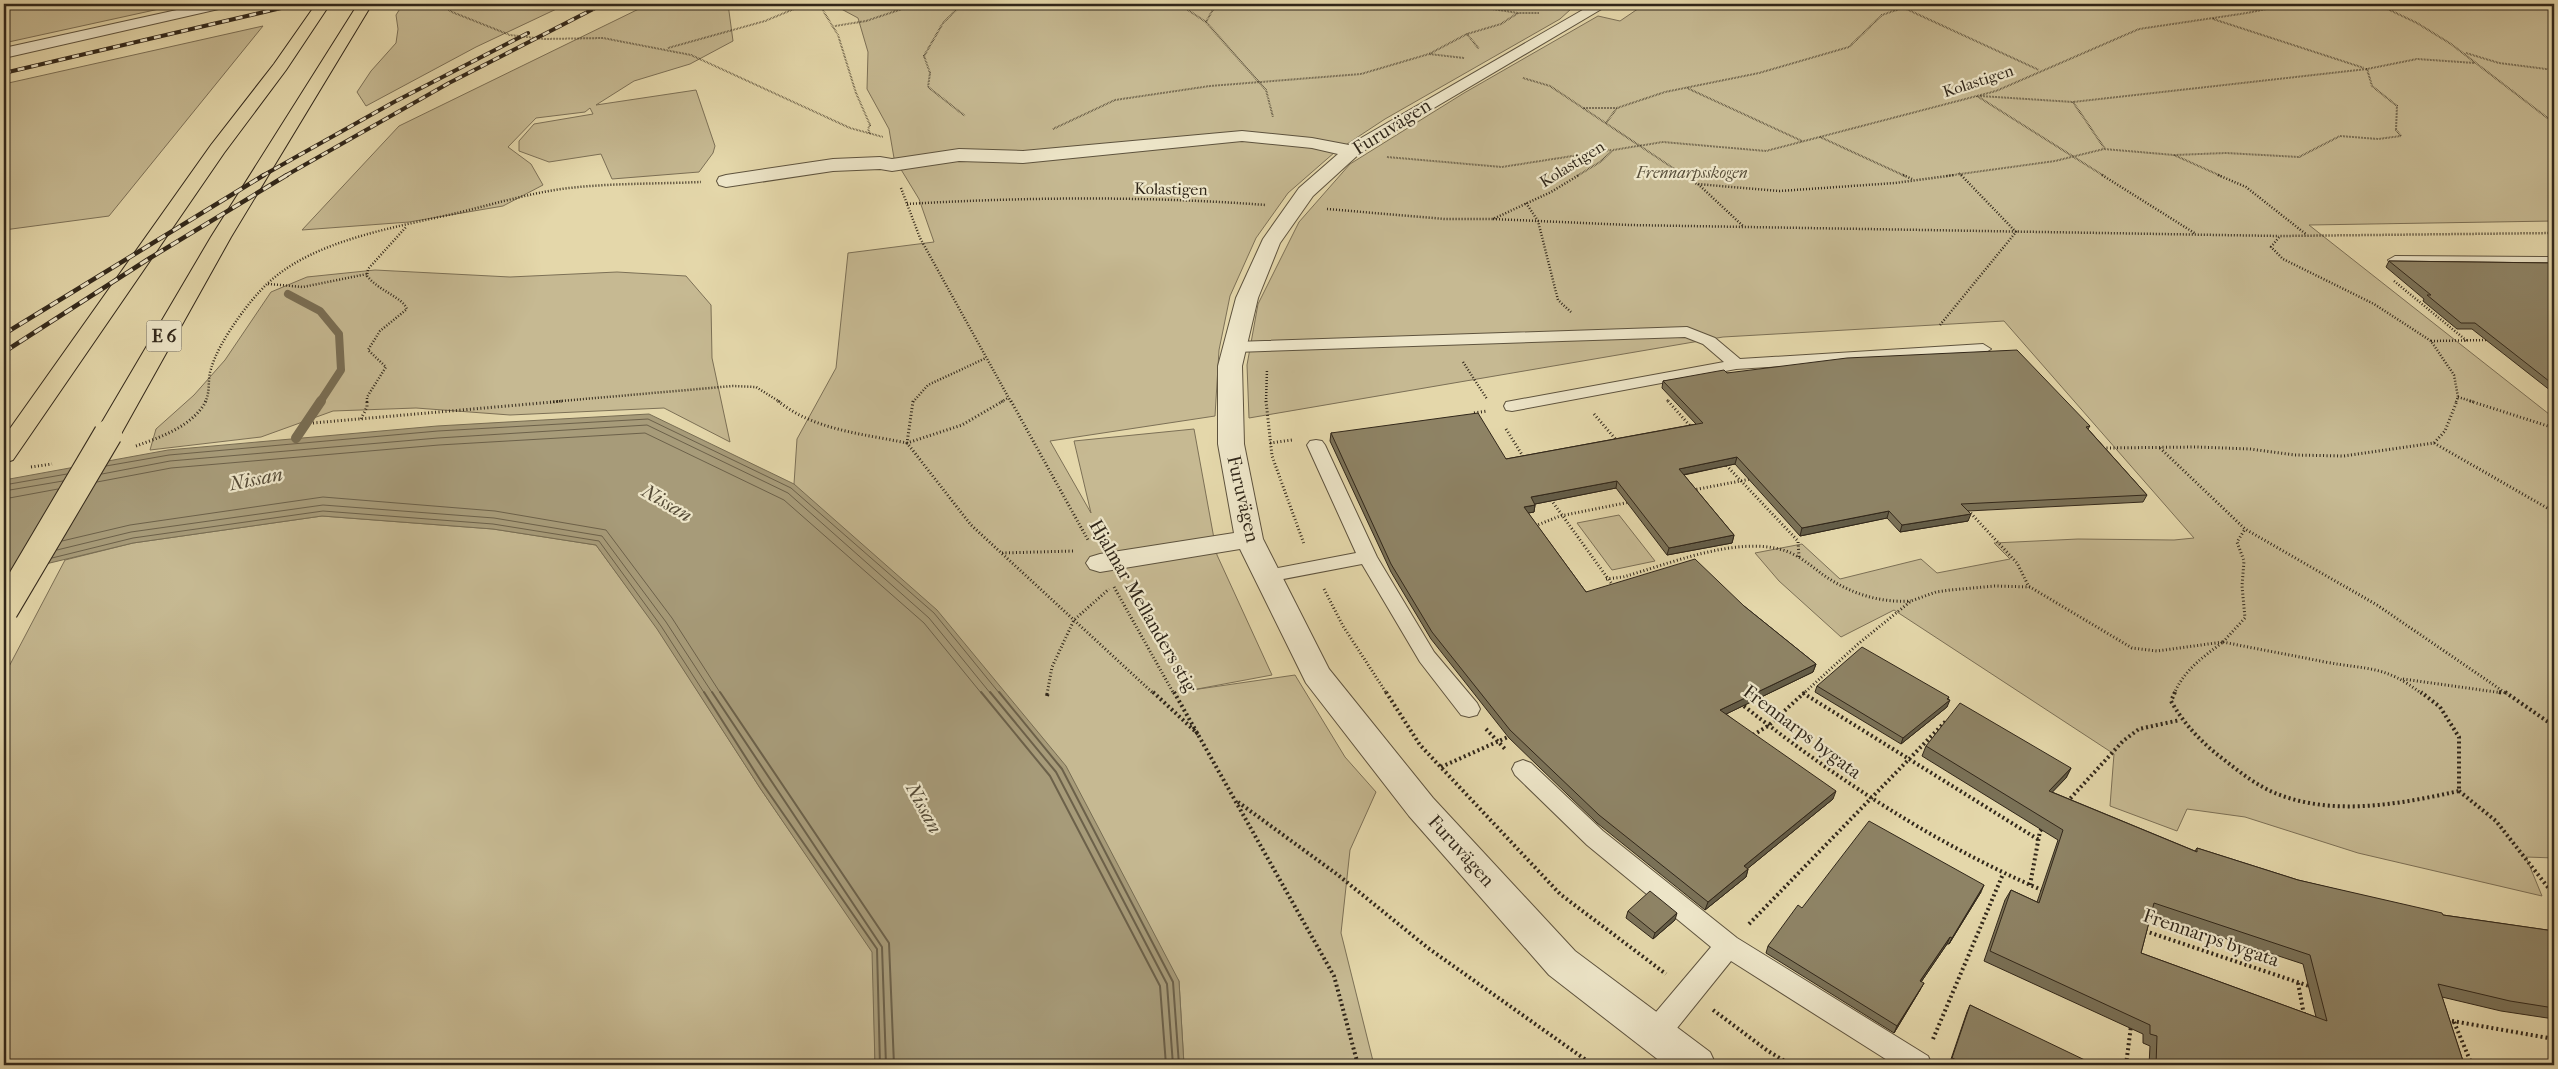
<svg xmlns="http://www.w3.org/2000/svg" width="2558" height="1069" font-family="'IM FELL French Canon',serif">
<rect width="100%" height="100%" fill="#e4d7aa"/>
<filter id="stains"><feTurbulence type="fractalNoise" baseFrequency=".004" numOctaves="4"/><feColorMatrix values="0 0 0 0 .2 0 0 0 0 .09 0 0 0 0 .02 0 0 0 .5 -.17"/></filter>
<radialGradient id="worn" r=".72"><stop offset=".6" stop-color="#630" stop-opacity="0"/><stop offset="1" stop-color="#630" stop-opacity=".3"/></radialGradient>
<path fill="#c6b992" stroke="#7c7056" d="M 4,4 L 182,4 L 4,43 Z
M 403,4 L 567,4 L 476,47 L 366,106 L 357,92 L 371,71 L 396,43 L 398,29 L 396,15 Z
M 649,4 L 728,4 L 733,41 L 690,64 L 634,81 L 596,105 L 696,90 L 715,146 L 713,153 L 699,172 L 612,179 L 601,154 L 549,162 L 519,151 L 519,141 L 534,124 L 593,114 L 590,108 L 585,112 L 536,118 L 508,147 L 531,164 L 543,185 L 503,206 L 409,222 L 302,230 L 399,126 Z
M 832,4 L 1548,4 L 1571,9 L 1560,19 L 1385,119 L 1335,152 L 1288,193 L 1256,238 L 1230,296 L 1219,350 L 1215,416 L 1050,441 L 1091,513 L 1074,441 L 1194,429 L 1217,555 L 1272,675 L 1192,690 L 1295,675 L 1345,757 L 1376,792 L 1350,850 L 1341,933 L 1374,1065 L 1184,1065 L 1179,981 L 794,484 L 797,439 L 836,368 L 848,253 L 934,242 L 919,199 L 894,158 L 889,129 L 867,89 L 868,52 L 858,18 Z
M 1645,4 L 2554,4 L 2554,221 L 2309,225 L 2554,418 L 2554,858 L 2526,857 L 2542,896 L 2358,853 L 2245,817 L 2187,809 L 2177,831 L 2110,806 L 2114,754 L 1894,610 L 1841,637 L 1779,581 L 1755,553 L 1802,544 L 1840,579 L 1921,559 L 1937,573 L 2010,559 L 1994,543 L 2078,539 L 2174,540 L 2194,538 L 2004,321 L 1723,337 L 1249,418 L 1247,365 L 1258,304 L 1299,222 L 1350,164 L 1464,93 L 1598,16 L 1620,21 Z
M 263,26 L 109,216 L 4,230 L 4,84 Z
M 375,270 L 510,277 L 617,272 L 686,276 L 711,305 L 712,358 L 730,442 L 664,408 L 510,415 L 416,408 L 333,411 L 261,437 L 150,450 L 156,429 L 194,395 L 225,360 L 271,292 L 307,277 Z
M 1619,515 L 1655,561 L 1612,570 L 1577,523 Z
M 322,516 L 493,529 L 596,545 L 657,628 L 760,788 L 873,952 L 875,1065 L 4,1065 L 4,676 L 65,560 L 133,543 Z"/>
<path fill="#a79b79" stroke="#786d53" d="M 649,414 L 794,484 L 937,610 L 1066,766 L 1179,981 L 1184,1065 L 875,1065 L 872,952 L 760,788 L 657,629 L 596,545 L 493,529 L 322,516 L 133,543 L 4,574 L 4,480 L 168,450 L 437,426 Z"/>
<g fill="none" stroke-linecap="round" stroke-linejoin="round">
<path stroke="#6c614a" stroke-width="1" d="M 106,466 L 169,455 L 438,431 L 648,419 L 791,488 L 934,613 L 1000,694
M 102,474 L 170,461 L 438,438 L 647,425 L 788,493 L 929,618 L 991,694
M 97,482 L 171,468 L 439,445 L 645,433 L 784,500 L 924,623 L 982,694
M 4,485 L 67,474
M 4,491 L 63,481
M 4,499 L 58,489
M 62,541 L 130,525 L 323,497 L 495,511 L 606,530 L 672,618 L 721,694
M 57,550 L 131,532 L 323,505 L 494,518 L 602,536 L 666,622 L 713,694
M 52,558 L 133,538 L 323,511 L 493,524 L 599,541 L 661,626 L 705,694"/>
<path stroke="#6c614a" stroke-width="2" d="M 704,692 L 764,786 L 877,949 L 880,1065
M 712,692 L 882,947 L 886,1065
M 720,692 L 889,943 L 894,1065
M 981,692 L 1050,776 L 1160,986 L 1166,1065
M 990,692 L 1056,772 L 1167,984 L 1173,1065
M 999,692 L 1062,769 L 1173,982 L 1179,1065"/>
<path stroke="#786d53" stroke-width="8" d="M 288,294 L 320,311 L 339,334 L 341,370 L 320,402"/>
<path stroke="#786d53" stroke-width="10" d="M 296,438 L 321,401"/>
<g stroke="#5e533e" stroke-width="2">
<path id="service" d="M 2395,256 L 2554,257 L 2554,265 L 2390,263 L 2388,260 Z
M 1687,327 L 1715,338 L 1740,359 L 1983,344 L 1991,349 L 1983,354 L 1736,369 L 1512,411 L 1506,410 L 1504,406 L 1506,402 L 1724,362 L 1703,344 L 1685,337 L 1235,352 L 1227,347 L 1235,342 Z
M 1316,440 L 1322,441 L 1325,445 L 1377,557 L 1434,652 L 1477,703 L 1480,709 L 1477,715 L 1469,717 L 1461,715 L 1420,662 L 1362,564 L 1268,582 L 1261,580 L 1258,576 L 1261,572 L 1268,570 L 1356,553 L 1307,445 L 1310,441 Z
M 1523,760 L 1531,763 L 1603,831 L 1737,938 L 1928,1056 L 1932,1065 L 1895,1065 L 1731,961 L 1665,1043 L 1655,1046 L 1645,1043 L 1642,1034 L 1645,1025 L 1711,947 L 1587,845 L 1515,775 L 1512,769 L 1515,763 Z"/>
</g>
<g stroke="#5e533e" stroke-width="2">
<path id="minor" d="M 1593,4 L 1610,4 L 1378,141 L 1358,155 L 1313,196 L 1280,243 L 1258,298 L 1242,366 L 1244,444 L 1263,539 L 1329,669 L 1433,798 L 1575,951 L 1710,1052 L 1716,1065 L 1665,1065 L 1549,975 L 1409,816 L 1306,683 L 1240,549 L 1100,572 L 1090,569 L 1086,563 L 1090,557 L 1100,554 L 1234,533 L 1218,444 L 1218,366 L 1236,298 L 1263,239 L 1299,188 L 1338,154 L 1312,148 L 1242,141 L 1023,163 L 959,161 L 892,171 L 880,169 L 833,171 L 726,187 L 719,185 L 717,181 L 719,177 L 726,175 L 833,159 L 880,157 L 892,159 L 959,149 L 1023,151 L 1242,131 L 1312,138 L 1349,145 Z"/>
</g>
<g stroke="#5e533e" stroke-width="2">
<path id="tertiary" d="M 204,4 L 230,4 L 223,8 L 4,58 L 4,48 Z"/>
</g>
<g stroke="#31271a" stroke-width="2">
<path id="motorway" d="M 316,4 L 330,4 L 286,70 L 224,153 L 13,460 L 4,463 L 4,437 L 211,145 L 274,64 Z
M 358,4 L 372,4 L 231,237 L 121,434 L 117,439 L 108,442 L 99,439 L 95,434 L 211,237 Z"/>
</g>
<path stroke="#31271a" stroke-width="2" stroke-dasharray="0.5 1" stroke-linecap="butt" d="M 440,4 L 452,12 L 510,35 L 544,39 L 603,38 L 691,55 L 850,128 L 883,137
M 819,4 L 838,35 L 856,93 L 870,125 L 868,129 L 870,134
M 962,4 L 943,23 L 924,56 L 930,73 L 928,87 L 965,116
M 1179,4 L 1206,22 L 1266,90 L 1273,117
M 1461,4 L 1518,13 L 1539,13
M 2377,4 L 2417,23 L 2451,44 L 2554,123
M 1904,8 L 2039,70
M 2213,19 L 2364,68
M 1206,22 L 1216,4
M 835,26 L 866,21 L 917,4
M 1467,34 L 1479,49
M 668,48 L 765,21 L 806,4
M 2466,53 L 2499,63 L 2554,70
M 1464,58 L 1429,54 L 1467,34 L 1501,24 L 1518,13
M 1523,78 L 1550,86 L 1685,176
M 1687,88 L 1802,141
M 1977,96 L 2104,176
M 1980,96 L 2073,102 L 2367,69
M 2073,102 L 2105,149
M 1583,108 L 1617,108
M 1606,123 L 1617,108 L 1665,92 L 1759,73 L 1849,47 L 1882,15 L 1914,4
M 1053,129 L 1115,100 L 1210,86 L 1361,74 L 1429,54
M 1820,137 L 1905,176
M 2174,155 L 2221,176
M 1387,157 L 1502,167 L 1611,150
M 1959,173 L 1962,176
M 1577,176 L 1600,162 L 1613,150 L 1663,142 L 1766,151 L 1996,91 L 2139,29 L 2247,13 L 2290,4
M 1946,176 L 2055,161 L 2104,149 L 2174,155 L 2226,153 L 2299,157 L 2340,136 L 2378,139 L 2401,136 L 2396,130 L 2397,106 L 2372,86 L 2367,69 L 2417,59 L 2475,63"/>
<path stroke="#31271a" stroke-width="2.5" stroke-dasharray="1 2" stroke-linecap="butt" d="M 1683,175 L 1697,184 L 1780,191 L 1895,183 L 1955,175
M 1903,175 L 1912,179
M 2102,175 L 2196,234
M 2218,175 L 2246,187 L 2307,235
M 1698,184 L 1743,226
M 901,188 L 920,238 L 1011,402
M 1526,203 L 1538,221 L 1558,300 L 1571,312
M 907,204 C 1026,197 1147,196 1266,205
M 1327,209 L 1445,219 L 1493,219 L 1551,192 L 1579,175
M 1493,219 L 1629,225 L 2279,236
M 2394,281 L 2467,341
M 268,284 L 303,287 L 367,274
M 1940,325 L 2016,232 L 1961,175
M 2431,341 L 2489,340
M 1463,362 L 1487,399
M 2458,397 L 2474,402
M 1667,400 L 1669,402
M 205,402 C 211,391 207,380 211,369 C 218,343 248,302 267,284 C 314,239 399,227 461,212 C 494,204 527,194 561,189 C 607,183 654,184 701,182
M 367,402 L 367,397 L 386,367 L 368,350 L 380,331 L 407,309 C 402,297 379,291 367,276 L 368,269 L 407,226
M 550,402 L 733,386 L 756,387 L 780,402
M 913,402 L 928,385 L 986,358
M 1001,402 L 1008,398
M 1266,402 L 1267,369
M 2456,402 L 2458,397 L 2454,375 L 2431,341 L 2374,304 L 2283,259 L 2271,247 L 2280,236 L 2554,233"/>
<path stroke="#31271a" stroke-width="3" stroke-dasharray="1 2.5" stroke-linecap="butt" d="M 778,401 C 813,430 864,434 907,443 L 971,525 L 1154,694
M 913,401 L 907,443 L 962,425 L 1003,401
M 1011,401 L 1088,540
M 1266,401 L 1272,456 L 1304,544
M 1668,401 L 1691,427
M 2470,401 L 2554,428
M 1474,413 L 1487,411
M 1594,414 L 1618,442
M 361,419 L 367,407 L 367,401
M 313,423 L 564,401
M 1506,429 L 1524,458
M 1270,443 L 1292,440
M 2434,443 L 2554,512
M 136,446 C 161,437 193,426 206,401
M 2103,448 L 2197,447 L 2250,449 L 2295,455 L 2344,456 L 2434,443 L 2445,431 L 2457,401
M 2160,448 L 2245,529 L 2377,605 L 2507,694
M 1724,463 L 1798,541 L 1799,557
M 31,467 L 52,464
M 1693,490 L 1751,479
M 1549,497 L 1614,587
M 1966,508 L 2017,563 L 2029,587
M 1535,526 L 1560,516 L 1630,502
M 1002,553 L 1073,551
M 1606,579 L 1623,577 C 1669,564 1735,536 1783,550 C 1797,554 1810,565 1822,574 C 1849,593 1878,603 1911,601
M 1114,587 L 1174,694
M 1324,589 L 1343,626 L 1387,694
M 2223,642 C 2257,649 2291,655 2325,662 C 2368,670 2385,665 2422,694
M 2223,642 L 2245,618 L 2242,586 L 2244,561 L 2237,542 L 2245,529
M 2403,679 L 2503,693
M 1047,694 L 1052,667 L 1074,620 L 1109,589
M 1803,694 L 1858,644 L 1911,601 L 1936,592 L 1950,590 L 1995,586 L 2030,587 L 2132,648 L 2157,651 L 2223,642
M 2174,694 C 2184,670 2203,657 2223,642"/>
<path stroke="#31271a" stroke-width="4" stroke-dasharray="2 3" stroke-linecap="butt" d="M 1153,692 L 1198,734
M 1174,692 L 1334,976 L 1358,1065
M 1386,692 L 1420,745 L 1560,894 L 1666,974
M 2175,692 L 2171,701 C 2185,726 2204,745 2227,762 C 2242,774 2258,786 2275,793 C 2333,817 2400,804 2459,791 L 2459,737 L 2440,707 L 2421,692
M 2499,692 L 2503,693
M 2505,692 L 2554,726
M 1803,693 L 2039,840
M 1047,696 L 1048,692
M 1740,703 C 1835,778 1933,843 2044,891
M 1486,729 L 1506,750
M 1753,735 L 1768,726 L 1805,692
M 1441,767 L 1510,736
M 2459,791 L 2496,821 L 2554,895
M 1238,802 L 1338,875 L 1428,948 L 1593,1065
M 2067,802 L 2123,741 L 2139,729 L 2180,720
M 2030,885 L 2040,831 L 2043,828
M 1749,924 L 1947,720
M 2145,931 L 2312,987
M 2298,983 L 2304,1015
M 1713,1010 L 1768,1051 L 1791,1065
M 2447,1020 L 2554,1039
M 2454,1022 L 2472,1065
M 1933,1039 L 2003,874
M 2126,1065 L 2131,1026"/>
<use href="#service" fill="#ede5c8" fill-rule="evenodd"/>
<use href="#minor" fill="#ede5c8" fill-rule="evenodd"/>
<use href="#tertiary" fill="#ede5c8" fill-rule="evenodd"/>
<use href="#motorway" fill="#e4d7aa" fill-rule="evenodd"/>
<g stroke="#31271a" stroke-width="4">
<path id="rail-far1" d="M 4,73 L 298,4
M 262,176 L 394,102 L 528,33
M 285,176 L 449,83 L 603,4"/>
</g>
<g stroke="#31271a" stroke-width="4.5">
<path id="rail" d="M 4,334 L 264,175
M 4,352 L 150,258 L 287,175"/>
</g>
<use href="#rail-far1" stroke="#ede5c8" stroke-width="2.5" stroke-dasharray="7" stroke-linecap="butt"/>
<use href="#rail" stroke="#ede5c8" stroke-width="3" stroke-dasharray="9" stroke-linecap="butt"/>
<g stroke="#31271a" stroke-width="30" stroke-linecap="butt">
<path id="motorway-bridge" d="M 4,610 L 108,434"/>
</g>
<use href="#motorway-bridge" stroke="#e4d7aa" stroke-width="28"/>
</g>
<path fill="#7a7157" stroke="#31271a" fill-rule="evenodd" d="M 2389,261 L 2554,263 L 2554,391 L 2551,391 L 2472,329 L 2457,329 L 2423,301 L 2424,299 L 2386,267 Z
M 1727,373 L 2090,426 L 2088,429 L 2147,495 L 2143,502 L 1968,511 L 1968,521 L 1900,532 L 1887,518 L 1800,536 L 1735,464 L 1684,475 L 1734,535 L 1732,543 L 1667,555 L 1616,488 L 1535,504 L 1535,505 L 1534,512 L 1528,513 L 1586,592 L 1744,606 L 1816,664 L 1813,672 L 1726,714 L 1833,799 L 1747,869 L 1748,869 L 1746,877 L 1705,910 L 1597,823 L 1509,738 L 1431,639 L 1391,572 L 1330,441 L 1331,433 L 1506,459 L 1696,424 L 1662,388 L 1663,381 Z
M 1817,686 L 1948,699 L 1947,707 L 1901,744 L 1815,692 Z
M 1926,746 L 2071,768 L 2066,778 L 2052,792 L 2195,851 L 2197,848 L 2298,880 L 2443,915 L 2554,931 L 2554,1019 L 2501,1011 L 2442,997 L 2464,1064 L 2474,1065 L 2149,1065 L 2150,1046 L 2143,1043 L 2143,1034 L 1984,961 L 2005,900 L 2011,890 L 2037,902 L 2058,840 L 1922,756 ZM 2151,914 L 2303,964 L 2316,1017 L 2141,953 Z
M 1981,892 L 1949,944 L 1947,944 L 1921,982 L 1920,990 L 1894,1033 L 1766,953 L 1768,946 L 1802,908 Z
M 1628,911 L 1675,920 L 1653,939 L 1626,918 Z
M 1970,1005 L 2091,1065 L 1949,1065 L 1967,1012 Z"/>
<path fill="#635c47" stroke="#31271a" d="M 1737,457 L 1735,464 L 1677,476 L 1679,469 Z
M 1617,481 L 1616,488 L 1530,505 L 1531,497 Z
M 1535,505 L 1534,512 L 1523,514 L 1524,507 Z
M 1889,511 L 1887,518 L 1800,536 L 1802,528 Z
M 1971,514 L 1968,521 L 1900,532 L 1902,525 Z
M 1734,535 L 1732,543 L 1667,555 L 1669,548 Z
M 1816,664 L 1813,672 L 1718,718 L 1720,710 Z
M 1949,697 L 1946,703 L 1950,700 L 1947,707 L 1901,744 L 1903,738 Z
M 2071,768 L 2066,778 L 2044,801 L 2049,791 Z
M 1836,791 L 1833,799 L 1741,874 L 1744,866 Z
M 1748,869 L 1746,877 L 1705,910 L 1708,902 Z
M 1984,885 L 1981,892 L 1949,944 L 1952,938 Z
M 1677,913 L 1675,920 L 1653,939 L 1655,933 Z
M 1950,937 L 1947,944 L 1917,988 L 1920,981 Z
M 1924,983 L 1920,990 L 1894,1033 L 1897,1026 Z"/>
<path fill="#8e8365" stroke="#31271a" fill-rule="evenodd" d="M 2389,261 L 2554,263 L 2554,385 L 2475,323 L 2461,323 L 2427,295 L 2431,295 Z
M 2017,350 L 2090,426 L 2086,427 L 2147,495 L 1961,504 L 1971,514 L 1902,525 L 1889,511 L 1802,528 L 1737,457 L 1679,469 L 1734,535 L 1669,548 L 1617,481 L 1531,497 L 1535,505 L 1524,507 L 1586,592 L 1695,559 L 1744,606 L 1816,664 L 1720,710 L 1836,791 L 1744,866 L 1748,869 L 1708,902 L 1599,815 L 1510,730 L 1432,632 L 1391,564 L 1331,433 L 1478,413 L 1506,459 L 1703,423 L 1663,381 L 1724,370 L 1727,373 L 1847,358 Z
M 1862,647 L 1949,697 L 1947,699 L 1950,700 L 1903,738 L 1817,686 Z
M 1960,703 L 2071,768 L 2049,791 L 2197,852 L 2197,848 L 2298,880 L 2442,913 L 2443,915 L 2554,931 L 2554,1008 L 2510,1001 L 2438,984 L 2464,1064 L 2474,1065 L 2156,1065 L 2157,1036 L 2150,1034 L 2150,1025 L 1990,951 L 2011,890 L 2039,903 L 2063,830 L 1926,746 ZM 2154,903 L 2310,955 L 2327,1021 L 2141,953 Z
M 1869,821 L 1984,885 L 1952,938 L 1950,937 L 1920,981 L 1924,983 L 1897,1026 L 1768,946 L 1798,905 L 1802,908 Z
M 1650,891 L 1677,913 L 1655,933 L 1628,911 Z
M 1970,1005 L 2091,1063 L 2091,1065 L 1967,1065 L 1952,1058 Z"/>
<g text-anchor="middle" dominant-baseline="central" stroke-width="4.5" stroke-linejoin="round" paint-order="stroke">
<g font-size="16" fill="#31271a" stroke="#ede5c8">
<text transform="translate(1978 81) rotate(-18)">Kolastigen</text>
<text transform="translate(1572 164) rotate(-32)">Kolastigen</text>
<text transform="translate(1171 189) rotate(1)">Kolastigen</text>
</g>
<g font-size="16" font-style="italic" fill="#564c38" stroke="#ede5c8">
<text x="1692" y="172">Frennarpsskogen</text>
</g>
<rect fill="#ede5c8" stroke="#69604e" stroke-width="1" x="146.5" y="320.5" width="35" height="31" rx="4"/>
<g font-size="18" font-weight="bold" fill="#31271a">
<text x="164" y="336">E 6</text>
</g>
<g font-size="19" fill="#31271a" stroke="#ede5c8">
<text transform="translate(1392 127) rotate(-32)">Furuvägen</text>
<text transform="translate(1243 499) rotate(77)">Furuvägen</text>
<text transform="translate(1143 606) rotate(60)">Hjalmar Mellanders stig</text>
<text transform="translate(1802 732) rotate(37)">Frennarps bygata</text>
<text transform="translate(1461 851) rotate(48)">Furuvägen</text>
<text transform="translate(2211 938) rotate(19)">Frennarps bygata</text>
</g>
<g font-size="20" font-style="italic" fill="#544a36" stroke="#ede5c8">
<text transform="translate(256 479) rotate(-11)">Nissan</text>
<text transform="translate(667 503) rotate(31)">Nissan</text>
<text transform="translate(924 808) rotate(62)">Nissan</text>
</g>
</g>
<rect width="2558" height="1069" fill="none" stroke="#e4d7aa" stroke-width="20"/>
<rect x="5" y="5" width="2548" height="1059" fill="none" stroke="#31271a" stroke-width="2.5"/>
<rect x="10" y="10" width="2538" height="1049" fill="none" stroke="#31271a"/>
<rect width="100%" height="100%" filter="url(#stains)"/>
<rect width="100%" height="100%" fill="url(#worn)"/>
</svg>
